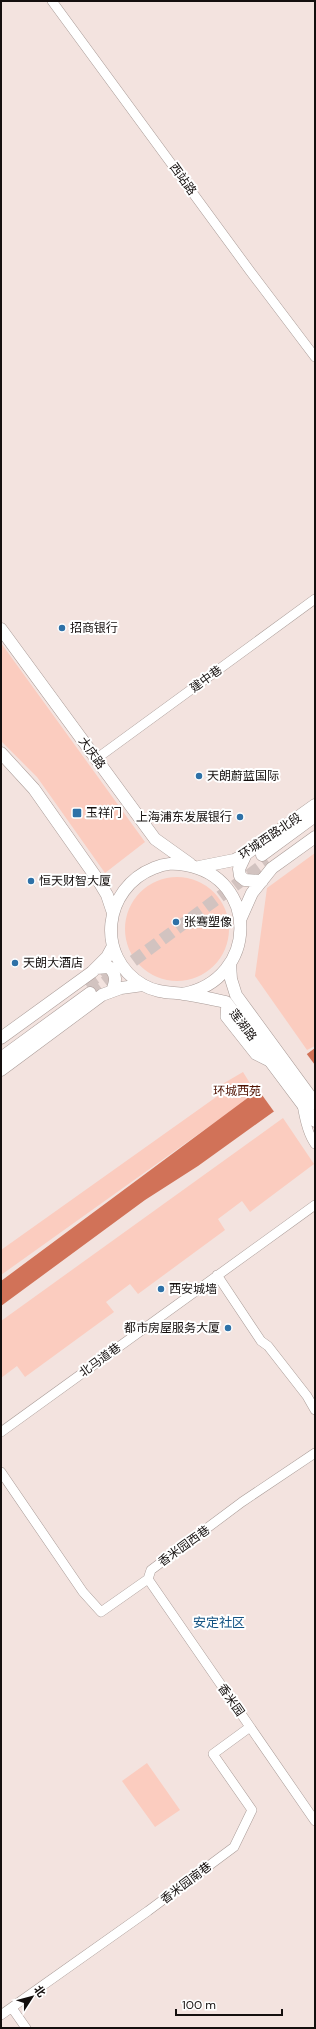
<svg xmlns="http://www.w3.org/2000/svg" width="316" height="2029" font-family="'DM Sans','Noto Sans SC',sans-serif">
<rect width="100%" height="100%" fill="#f3e3df"/>
<path fill="#fbccbf" d="M 1,643 L 145,842 L 105,873 L 37,777 L 1,741 Z
M 315,853 L 315,1046 L 307,1050 L 255,976 L 267,888 Z
M125 929a52 52 0 1 1 104 0a52 52 0 1 1-104 0Z
M 243,1072 L 256,1093 L 1,1275 L 1,1250 L 219,1095 L 219,1086 Z
M 283,1118 L 314,1164 L 250,1212 L 242,1201 L 218,1219 L 225,1230 L 138,1294 L 130,1284 L 106,1302 L 114,1312 L 25,1377 L 17,1366 L 1,1378 L 1,1321 Z
M 147,1763 L 180,1810 L 155,1827 L 122,1781 Z"/>
<path fill="#d17258" d="M 315,1048 L 315,1082 L 198,1166 L 145,1200 L 1,1306 L 1,1281 Z"/>
<path fill="#f3e3df" d="M 306,1053 L 315,1065 L 315,1084 L 275,1113 L 257,1088 Z"/>
<g fill="none" stroke-linecap="round" stroke-linejoin="round">
<path stroke="#d2c3c0" stroke-width="12" stroke-dasharray="12 6" stroke-linecap="butt" d="M 86,985 L 115,964
M 90,993 L 268,861"/>
<g stroke="#a99b97" stroke-width="10">
<path id="minor" d="M 52,1 L 250,271 L 315,357
M 96,759 L 315,599
M 226,1002 L 225,1017 L 255,1055 L 271,1063
M 302,1104 C 304,1117 307,1133 315,1144
M 217,1275 L 261,1341 L 268,1346 L 307,1396 L 315,1410
M 1,1432 L 315,1205
M 1,1472 L 83,1592 L 101,1612 L 148,1579 L 151,1570 L 242,1502 L 315,1453
M 148,1579 L 315,1821
M 12,2008 L 26,2028
M 1,2015 L 148,1911 L 234,1847 L 252,1810 L 213,1754 L 250,1727"/>
</g>
<g stroke="#a99b97" stroke-width="13">
<path id="major" d="M 1,629 L 155,839 L 190,864
M 1,753 L 34,789 L 98,880 L 107,895 L 112,910
M 246,854 L 239,869 L 240,876 L 245,880 L 262,881
M 262,855 L 315,816
M 199,867 L 234,860 L 246,854 L 315,805
M 240,920 L 252,893 L 272,868 L 315,837
M 230,964 L 231,979 L 236,995 L 315,1103
M 96,968 L 109,967 C 117,975 116,981 112,991
M 183,994 C 259,979 259,878 186,865 C 174,863 165,863 154,868 C 103,888 95,957 143,985 C 157,993 170,992 184,994 C 198,996 212,999 226,1002 L 315,1121
M 1,1038 L 92,972 L 107,957 L 113,946
M 1,1058 L 90,993
M 1,1070 L 102,995 L 121,988 L 143,985"/>
</g>
<use href="#minor" stroke="#fff" stroke-width="9"/>
<use href="#major" stroke="#fff" stroke-width="12"/>
</g>
<g fill="#2e71a7" stroke="#fff" stroke-width="1.5">
<circle cx="62" cy="628" r="4"/>
<circle cx="199" cy="776" r="4"/>
<rect x="72" y="808" width="10" height="10" rx="2"/>
<circle cx="240" cy="817" r="4"/>
<circle cx="31" cy="881" r="4"/>
<circle cx="176" cy="922" r="4"/>
<circle cx="15" cy="963" r="4"/>
<circle cx="161" cy="1289" r="4"/>
<circle cx="228" cy="1328" r="4"/>
</g>
<g text-anchor="middle" dominant-baseline="central" stroke-width="4" stroke-linejoin="round" paint-order="stroke">
<g font-size="12" fill="#140f0e" stroke="#fff">
<text transform="translate(183 179) rotate(54)">西站路</text>
<text transform="translate(206 679) rotate(-36)">建中巷</text>
<text transform="translate(92 753) rotate(54)">大庆路</text>
<text transform="translate(270 836) rotate(-34)">环城西路北段</text>
<text transform="translate(243 1025) rotate(53)">莲湖路</text>
<text transform="translate(100 1360) rotate(-36)">北马道巷</text>
<text transform="translate(184 1546) rotate(-36)">香米园西巷</text>
<text transform="translate(231 1700) rotate(55)">香米园</text>
<text transform="translate(186 1883) rotate(-37)">香米园南巷</text>
</g>
<g font-size="12" fill="#140f0e" stroke="#fff" text-anchor="start">
<text x="70" y="628">招商银行</text>
<text x="207" y="776">天朗蔚蓝国际</text>
<text x="86" y="813">玉祥门</text>
<text x="232" y="817" text-anchor="end">上海浦东发展银行</text>
<text x="39" y="881">恒天财智大厦</text>
<text x="184" y="922">张骞塑像</text>
<text x="23" y="963">天朗大酒店</text>
<text x="169" y="1289">西安城墙</text>
<text x="220" y="1328" text-anchor="end">都市房屋服务大厦</text>
</g>
<g font-size="12" fill="#501404" stroke="#fff">
<text x="237" y="1091">环城西苑</text>
</g>
<g font-size="13" fill="#135383" stroke="#fff">
<text x="219" y="1622">安定社区</text>
</g>
</g>
<rect width="316" height="2029" fill="none" stroke="#140f0e" stroke-width="4"/>
<g transform="translate(32 1997) rotate(54)" stroke="#ffffff" stroke-width="3" paint-order="stroke">
<path d="M0-3L7 15L0 10L-7 15Z" fill="#140f0e"/>
<text y="-6" font-size="11" font-weight="bold" text-anchor="middle" fill="#140f0e">北</text>
</g>
<path d="M176 2009v6h106v-6" fill="none" stroke="#140f0e" stroke-width="2"/>
<text x="182" y="2009" font-size="12" fill="#140f0e" stroke="#ffffff" stroke-width="3" paint-order="stroke">100 m</text>
</svg>
